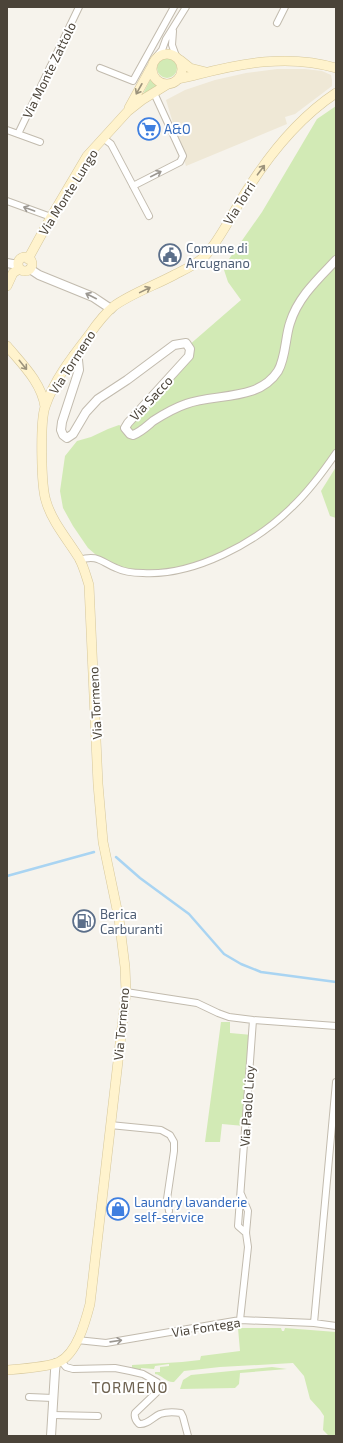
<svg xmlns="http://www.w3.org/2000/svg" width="343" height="1443" font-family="'Exo 2',sans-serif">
<rect width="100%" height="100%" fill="#f6f3ec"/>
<path fill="#efe8d6" d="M 277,69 L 305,69 L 322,71 L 331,75 L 332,80 L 332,86 L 295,114 L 285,117 L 287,124 L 186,166 L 166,100 L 185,90 L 215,80 L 246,73 Z"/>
<path fill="#d2eab5" d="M157 68a10 10 0 1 1 20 0a10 10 0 1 1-20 0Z
M 151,78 L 155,83 L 161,86 L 142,96 Z
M 336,106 L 336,453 L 291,508 L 236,548 L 191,567 L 134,573 L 102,560 L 88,548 L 73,526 L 63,508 L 60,491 L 65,456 L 77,441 L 91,437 L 108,429 L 119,425 L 125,428 L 189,356 L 188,346 L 241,300 L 228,282 L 224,270 L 229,259 L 262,212 L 317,119 Z
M 336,467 L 336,518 L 330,516 L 321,491 Z
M 221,1022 L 230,1022 L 230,1033 L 252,1035 L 244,1126 L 222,1124 L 220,1142 L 205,1142 Z
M 238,1328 L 281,1328 L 282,1331 L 284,1331 L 285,1328 L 336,1332 L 336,1436 L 328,1435 L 323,1430 L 324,1416 L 320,1410 L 310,1399 L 304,1376 L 293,1363 L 220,1367 L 184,1371 L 174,1382 C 167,1383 162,1375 155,1374 L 155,1372 L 160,1372 L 160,1367 L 169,1366 L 169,1364 L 155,1366 L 154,1369 L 141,1368 L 141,1371 L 132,1368 L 132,1365 L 182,1362 L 200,1360 L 201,1356 L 240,1351 Z
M 272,1367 L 287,1369 L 240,1373 L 239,1384 L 235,1388 L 180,1389 L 183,1380 L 191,1375 Z"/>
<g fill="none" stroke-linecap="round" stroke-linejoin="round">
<path stroke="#a9d4f2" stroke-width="2.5" d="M 116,857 L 140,878 L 189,914 L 224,954 L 241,964 L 261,972 L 336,982
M 7,876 L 94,852"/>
<g stroke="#c2bbae" stroke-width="8">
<path id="minor" d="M 277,23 L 285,7
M 173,31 L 172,45 L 176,56
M 157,56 L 162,50 L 166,39 L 186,7
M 100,68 L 133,81 L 174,7
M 7,130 L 40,142
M 18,134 L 79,7
M 103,138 L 111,144 L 149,216
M 133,186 L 180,162 L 183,156 L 154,93
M 7,201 L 51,217
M 79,560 C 98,554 101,562 116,568 C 124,572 134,573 143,573 C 194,576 256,543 292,507 C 309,491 323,472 336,453
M 126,992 L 197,1003 L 218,1013 L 229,1017 L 253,1020 L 336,1026
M 110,1125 L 161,1130 L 170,1135 L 174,1142 L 174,1151 L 167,1199 L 169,1211
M 246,1233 L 238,1226 L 253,1020
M 240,1320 L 248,1247 L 246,1233 L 248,1211 L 241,1194
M 314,1323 L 336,1082
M 77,1340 L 106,1343 L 240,1320 L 314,1323 L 336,1326
M 61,1361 L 66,1367 L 73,1369 L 115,1368 L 130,1371 L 143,1374 L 157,1382 L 159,1385 L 159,1390 L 135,1413 C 134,1417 136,1421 139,1424 C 147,1425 153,1417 160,1414 C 166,1412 174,1412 181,1413 L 183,1417 L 188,1436
M 29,1397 L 53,1398
M 53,1415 L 98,1416"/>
</g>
<g stroke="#c2bbae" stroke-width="10">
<path id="tertiary" d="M 7,263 L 18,265
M 30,269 L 39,275 L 93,297 L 111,309
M 74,355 L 78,360 L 79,370 L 62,422 L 61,430 L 63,435 L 67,438 L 73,434 L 86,412 L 98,399 L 127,380 L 174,345 L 186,343 L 190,349 L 189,356 L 128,423 L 125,428 L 130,434 L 133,435 C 141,432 147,426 153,421 C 164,414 174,408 186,404 C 215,393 258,402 278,371 C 286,357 285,338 290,323 C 298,297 318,279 336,260
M 51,1436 L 55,1371 L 56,1363"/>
</g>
<g stroke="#d6c79b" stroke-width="10">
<path id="secondary" d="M152 69a15 15 0 1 1 30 0a15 15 0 1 1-30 0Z
M 180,60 L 190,68 L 206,72
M 178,79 C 184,77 190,77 196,75 C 242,63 289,54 336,68
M 129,108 L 151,68
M18 264a7 7 0 1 1 14 0a7 7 0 1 1-14 0Z
M 28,259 L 51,217 L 87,156 L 128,111 L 142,100 L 168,84
M 7,286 L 13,273 L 19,269
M 7,346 C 22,364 42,383 45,407
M 7,1370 C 19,1369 49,1367 59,1362 C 77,1353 85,1323 90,1304 L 126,992 L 125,967 L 119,919 L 103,842 L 98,784 L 89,585 C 86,576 84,567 79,558 C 68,540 52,522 46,501 C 41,486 40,422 45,407 C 54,380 72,357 89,335 C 96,325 104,314 114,306 C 132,293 156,285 176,274 C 186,269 197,264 205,256 C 223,236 234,209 249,187 C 272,151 300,117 336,93"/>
</g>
<use href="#minor" stroke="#fff" stroke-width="6"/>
<use href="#tertiary" stroke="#fff" stroke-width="8"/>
<use href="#secondary" stroke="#fff3cd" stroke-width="9"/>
</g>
<defs><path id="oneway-shaft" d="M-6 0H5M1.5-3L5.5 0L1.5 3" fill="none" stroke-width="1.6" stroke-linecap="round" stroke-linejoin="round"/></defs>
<g stroke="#9c937c">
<use href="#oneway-shaft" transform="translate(139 89) rotate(119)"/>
<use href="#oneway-shaft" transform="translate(261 170) rotate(-53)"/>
<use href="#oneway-shaft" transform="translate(145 290) rotate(-26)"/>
<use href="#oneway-shaft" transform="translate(23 365) rotate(51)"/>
</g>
<g stroke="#9c9892">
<use href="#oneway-shaft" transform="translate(156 174) rotate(-27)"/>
<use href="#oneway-shaft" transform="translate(29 209) rotate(-160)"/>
<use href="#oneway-shaft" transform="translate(91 296) rotate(-153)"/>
<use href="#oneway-shaft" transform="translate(116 1341) rotate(-8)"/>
</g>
<defs>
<g id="supermarket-ring" transform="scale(1.15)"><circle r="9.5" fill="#fff" stroke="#3f7fe0" stroke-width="1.5"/><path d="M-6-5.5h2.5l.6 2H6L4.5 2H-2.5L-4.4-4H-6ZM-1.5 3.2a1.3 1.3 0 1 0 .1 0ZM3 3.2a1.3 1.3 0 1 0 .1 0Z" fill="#3f7fe0"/></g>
<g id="civic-ring" transform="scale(1.15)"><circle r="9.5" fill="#fff" stroke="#5c6f8a" stroke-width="1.5"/><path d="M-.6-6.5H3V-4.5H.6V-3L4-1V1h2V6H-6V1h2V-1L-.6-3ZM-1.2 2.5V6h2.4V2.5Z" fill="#5c6f8a"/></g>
<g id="fuel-ring" transform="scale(1.15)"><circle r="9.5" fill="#fff" stroke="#5c6f8a" stroke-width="1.5"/><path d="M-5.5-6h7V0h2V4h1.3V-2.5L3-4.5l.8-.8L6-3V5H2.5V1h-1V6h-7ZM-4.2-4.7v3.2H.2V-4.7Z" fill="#5c6f8a"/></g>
<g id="shop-ring" transform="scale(1.15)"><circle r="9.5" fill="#fff" stroke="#3f7fe0" stroke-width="1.5"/><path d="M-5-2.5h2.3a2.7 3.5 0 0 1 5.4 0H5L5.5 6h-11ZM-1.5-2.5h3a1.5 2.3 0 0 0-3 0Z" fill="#3f7fe0"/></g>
</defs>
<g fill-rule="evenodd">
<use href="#supermarket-ring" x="149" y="129"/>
<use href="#civic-ring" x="170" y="255"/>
<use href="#fuel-ring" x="84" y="921"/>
<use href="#shop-ring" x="118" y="1209"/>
</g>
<g text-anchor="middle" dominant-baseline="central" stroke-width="4" stroke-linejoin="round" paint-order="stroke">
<g font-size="13" fill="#4b4439" stroke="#fff">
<text transform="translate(49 70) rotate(-64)">Via Monte Zattolo</text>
<text transform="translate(68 192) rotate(-58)">Via Monte Lungo</text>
<text transform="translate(239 203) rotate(-58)">Via Torri</text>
<text transform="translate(72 362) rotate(-57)">Via Tormeno</text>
<text transform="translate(151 398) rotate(-47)">Via Sacco</text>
<text transform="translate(95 703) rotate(-93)">Via Tormeno</text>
<text transform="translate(121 1024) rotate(-85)">Via Tormeno</text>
<text transform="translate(247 1106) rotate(-86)">Via Paolo Lioy</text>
<text transform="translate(206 1327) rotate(-9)">Via Fontega</text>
</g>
<g font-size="13" fill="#366cbe" stroke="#fff" text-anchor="start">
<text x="164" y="129">A&amp;O</text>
<text x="134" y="1202">Laundry lavanderie<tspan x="134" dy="15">self-service</tspan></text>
</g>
<g font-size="13" fill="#4e5e75" stroke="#fff" text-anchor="start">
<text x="186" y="248">Comune di<tspan x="186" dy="15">Arcugnano</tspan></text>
<text x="100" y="914">Berica<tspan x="100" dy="15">Carburanti</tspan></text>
</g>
<g font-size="15" letter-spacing="1" fill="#6e6250" stroke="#fff">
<text x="130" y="1387">TORMENO</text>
</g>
</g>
<rect width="343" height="1443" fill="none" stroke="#4b4439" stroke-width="16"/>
</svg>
